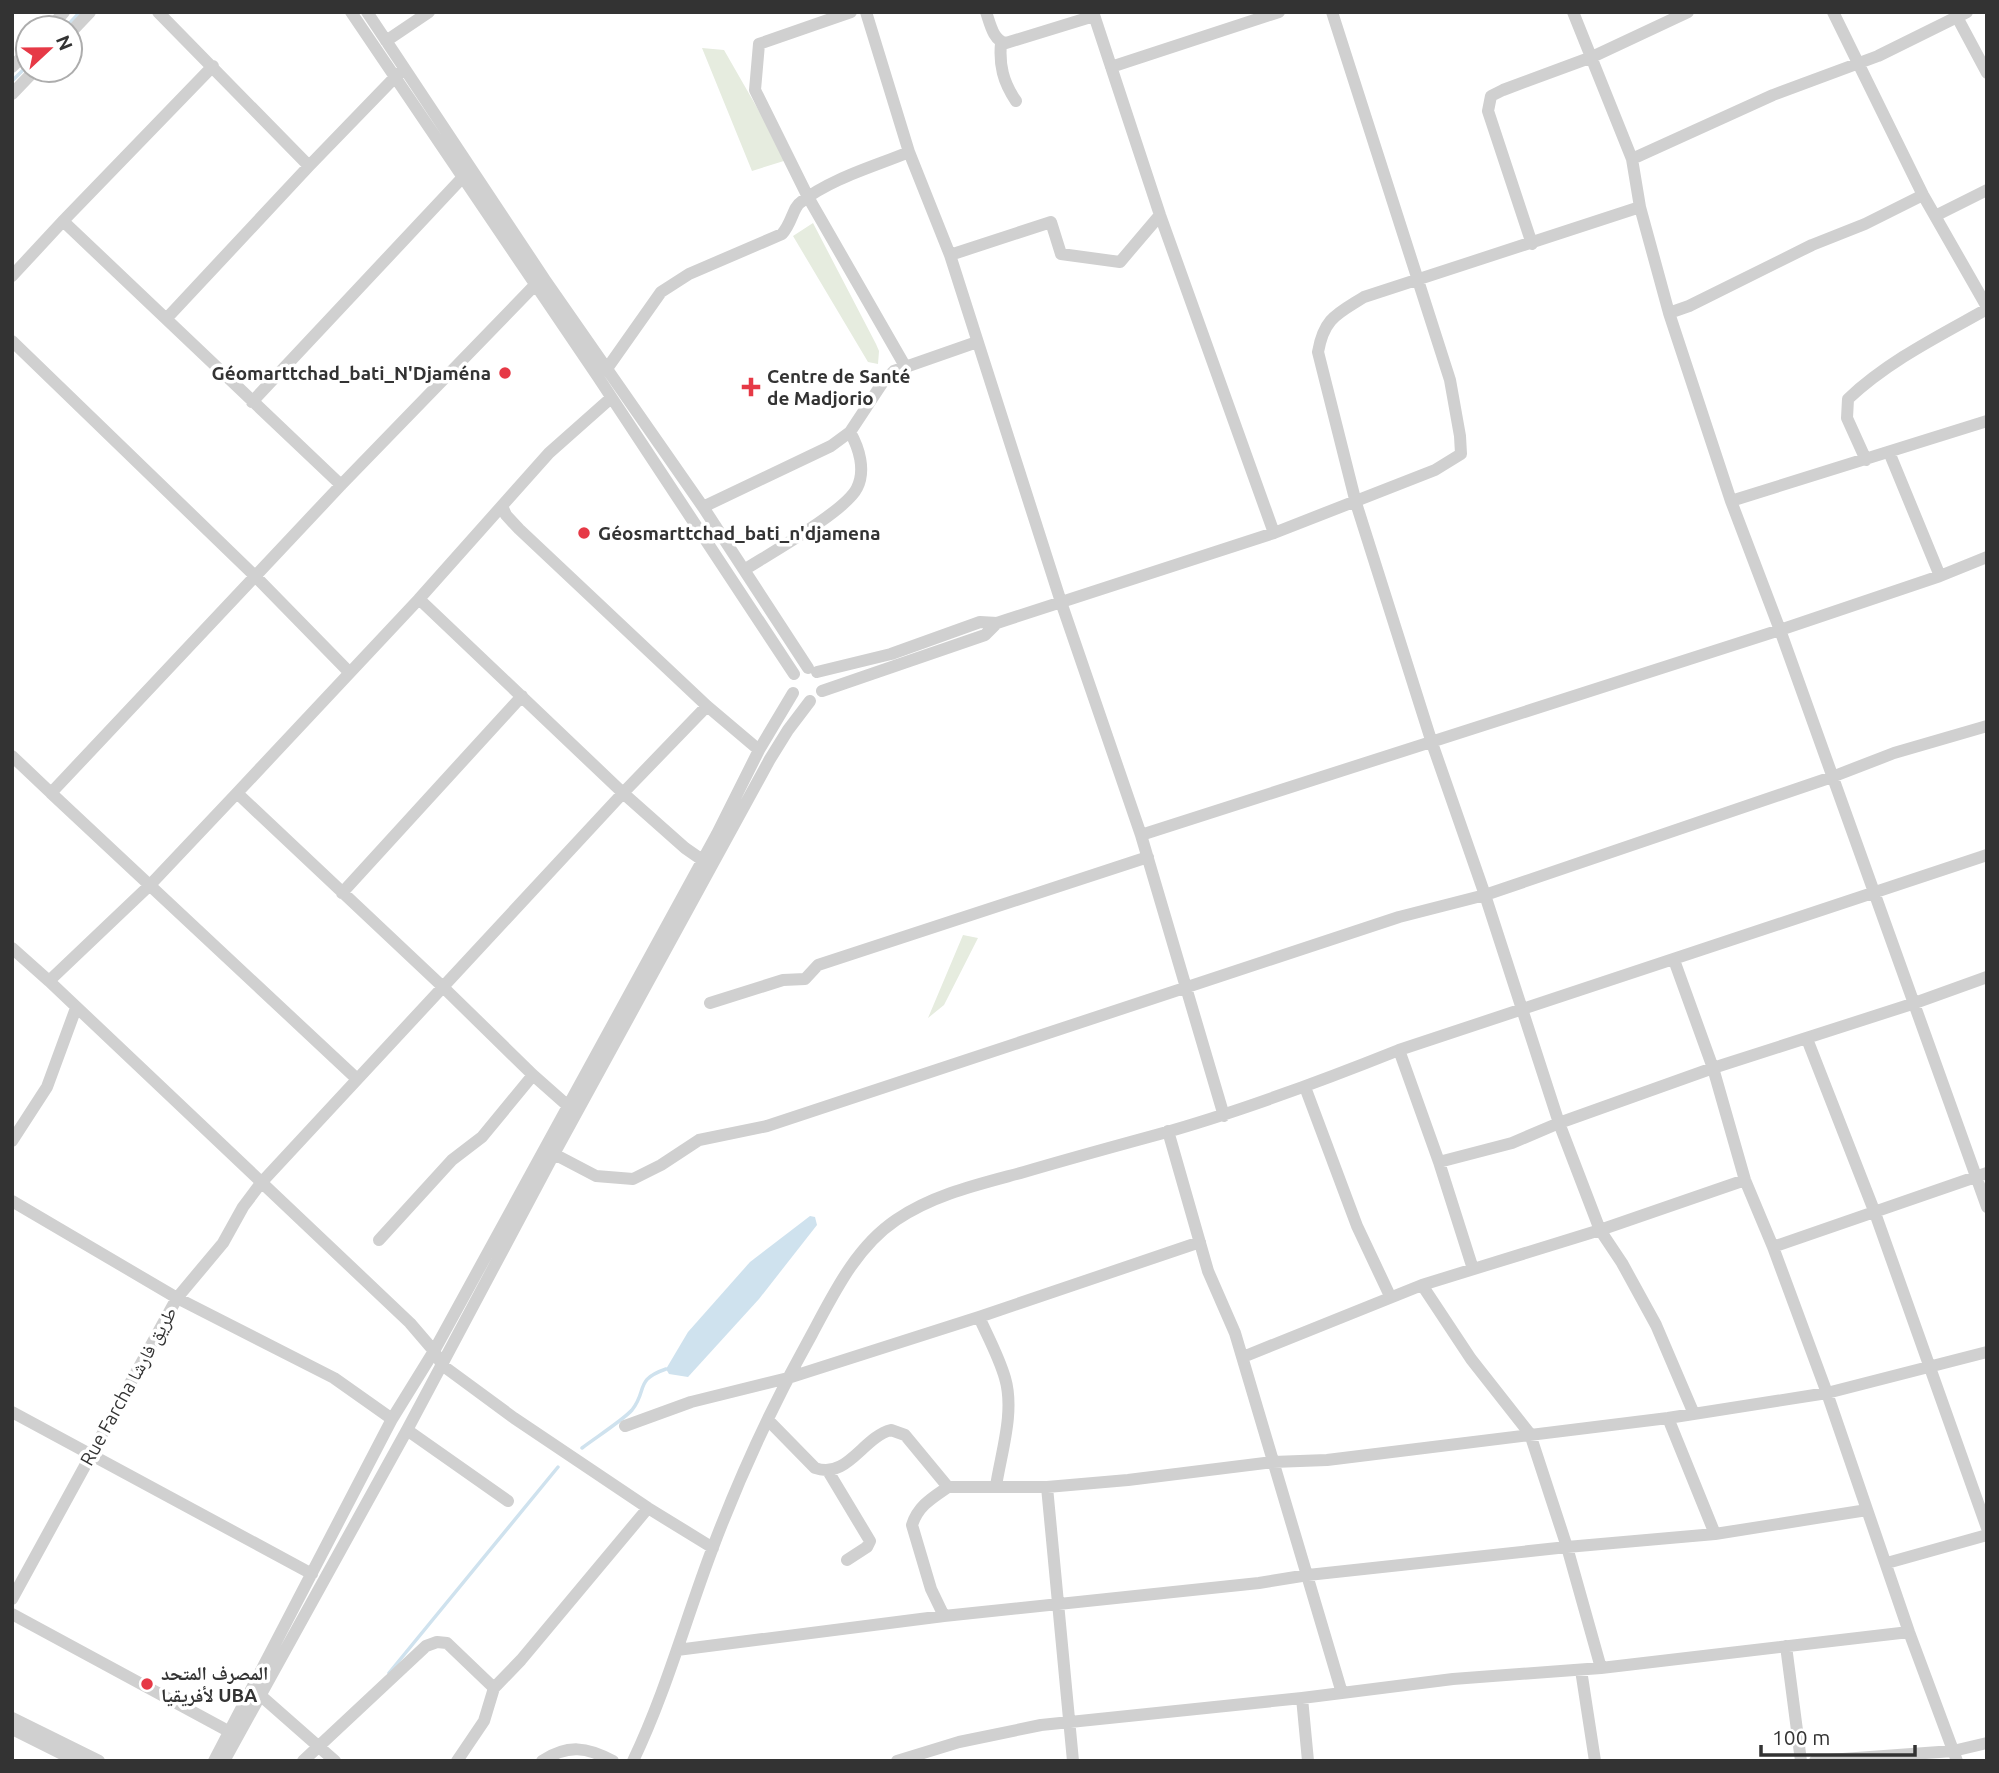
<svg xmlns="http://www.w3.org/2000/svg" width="1999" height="1773" font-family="Ubuntu,'Noto Naskh Arabic',sans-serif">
<rect width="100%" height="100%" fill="#fff"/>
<path fill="#e6ecdf" d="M 702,48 L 724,50 L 787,160 L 752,171 Z
M 813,223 L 876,344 L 879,351 L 878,364 L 868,362 L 793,236 Z
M 963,935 L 978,938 L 944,1005 L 928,1018 Z"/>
<path fill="#cfe2ee" d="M 810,1216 L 815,1217 L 817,1225 L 759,1299 L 688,1377 L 669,1374 L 666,1369 L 688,1332 L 750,1262 Z"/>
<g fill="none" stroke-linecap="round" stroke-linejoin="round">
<path stroke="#cfe2ee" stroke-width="3.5" d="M 65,28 L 80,12
M 12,81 L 28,65
M 582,1448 C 595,1438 623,1420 632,1410 C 648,1390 634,1380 666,1369
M 389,1673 L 558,1467"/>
<path stroke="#d0d0d0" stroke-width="12" d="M 158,12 L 309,166
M 351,12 L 598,377 L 794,674
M 367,12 L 545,280 L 703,507 L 808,668
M 851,12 L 759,44 L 755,90 L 808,197 L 905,366
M 866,12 L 909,152 L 950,255 L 1061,602 L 1141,835 L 1224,1116
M 986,12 C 990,23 993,41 1006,43 L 1094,16
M 1093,12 L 1160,215 L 1274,533
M 1573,12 L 1632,159 L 1640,207 L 1669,313 L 1731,501 L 1780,630 L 1987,1207
M 1833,12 L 1923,195 L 1987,307
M 1957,17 L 1987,73
M 50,28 L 64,12
M 70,33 L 90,12
M 386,41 L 429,12
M 1001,43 C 999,65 1003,82 1016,101
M 12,67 L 28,51
M 1111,67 L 1279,12
M 12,94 L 35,70
M 1632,159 L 1773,95 L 1878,56 L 1967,12
M 1640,207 L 1364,297 C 1337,314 1324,318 1318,352 L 1356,503 L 1432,743 L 1485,895 L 1559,1123 L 1600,1230 L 1622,1263 L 1656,1325 L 1694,1414
M 1935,216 L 1987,190
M 63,221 L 341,485
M 1532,244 L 1488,111 L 1491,96 L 1503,90 L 1592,57 L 1688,12
M 950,255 L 1051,222 L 1061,254 L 1120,262 L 1160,215
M 12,276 L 63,221 L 213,66
M 1669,313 L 1689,306 L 1812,245 L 1865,224 L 1923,195
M 167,318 L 309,166 L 401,71
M 12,341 L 256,577 L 349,672
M 606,370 L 661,292 L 689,274 L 782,234 C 792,223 793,207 801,202 C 832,178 873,167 909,152
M 611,398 L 549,453 L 419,599 L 237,793 L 150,885 L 49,981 L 410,1323 L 434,1351 L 442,1365 L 514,1418 L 648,1508 L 713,1548
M 252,402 L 463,177
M 1889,452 L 1940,576
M 1866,460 L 1847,418 L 1848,399 C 1888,361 1939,336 1987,309
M 1731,501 L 1987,421
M 502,506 L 506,515 L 519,529 L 707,706 L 759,750
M 703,507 L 831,446 L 850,432 L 883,382 L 894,371 L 977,342
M 744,570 C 769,554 846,511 857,488 C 866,470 859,448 850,432
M 419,599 L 623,793 L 685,848 L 708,864
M 817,672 L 891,654 L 980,622 L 997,623
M 822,691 L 985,635 L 997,623 L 1006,620 L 1274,533 L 1435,470 L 1461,454 L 1460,436 L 1450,380 L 1332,12
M 12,756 L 51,793
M 237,793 L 443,987 L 533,1075 L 568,1106
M 1141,835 L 1780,630 L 1940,576 L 1987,557
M 342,893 L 522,696
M 12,948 L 49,981
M 1674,960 L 1713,1068 L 1745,1180 L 1773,1247 L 1827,1393 L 1909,1632 L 1957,1761
M 710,1003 L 783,980 L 805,979 L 818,965 L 1148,857
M 1807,1039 L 1875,1213 L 1987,1528
M 1399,1050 L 1439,1162 L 1512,1143 L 1559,1123 L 1713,1068 L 1912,1004 L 1987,977
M 357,1079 L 51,793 L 341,485 L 535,285
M 1305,1087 L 1357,1226 L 1390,1296
M 1168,1131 L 1208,1271 L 1235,1333 L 1342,1693
M 12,1141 L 47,1087 L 76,1008
M 554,1154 L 596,1176 L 633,1179 L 661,1165 L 699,1140 L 767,1126 L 1399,917 L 1485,895 L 1832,777 L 1894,753 L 1987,726
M 1439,1162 L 1473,1269
M 12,1201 L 177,1298 L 334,1378 L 392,1419
M 379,1240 L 452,1160 L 482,1137 L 533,1075
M 1773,1247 L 1987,1173
M 1422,1285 L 1600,1230 L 1745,1180
M 979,1317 C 988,1337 999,1357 1005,1378 C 1015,1412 1001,1453 996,1486
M 1243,1357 L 1422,1285 L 1471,1359 L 1530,1434 L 1567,1547 L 1601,1668
M 12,1412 L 312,1574
M 1668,1418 L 1715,1534
M 768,1420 L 815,1468 C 847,1480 863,1437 891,1430 L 905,1435 L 948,1487 L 1047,1487 L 1128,1480 L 1273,1462 L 1327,1460 L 1668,1418 L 1827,1393 L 1987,1352
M 625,1426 L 691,1402 L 788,1378 L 979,1317 L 1200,1242
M 407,1430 L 508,1501
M 828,1471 L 870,1541 L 867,1547 L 847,1560
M 1047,1487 L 1073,1761
M 1887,1563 L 1987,1535
M 12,1599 L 177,1298 L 223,1243 L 243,1207 L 261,1183 L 623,793 L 707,706
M 12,1614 L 230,1732
M 944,1616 L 931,1589 L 912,1525 C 918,1506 932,1498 948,1487
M 1786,1646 L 1801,1761
M 677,1650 L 944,1616 L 1259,1583 L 1308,1575 L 1567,1547 L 1715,1534 L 1867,1510
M 1581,1670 L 1595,1761
M 260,1695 L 335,1761
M 1302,1698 L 1308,1761
M 12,1718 L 99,1761
M 12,1729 L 76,1761
M 214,1761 L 392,1419 L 434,1351 L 717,834 L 759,750 L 793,693
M 224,1761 L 407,1430 L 554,1154 L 770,759 L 788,730 L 810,701
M 303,1761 L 426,1646 L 437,1642 L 447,1643 L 494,1688
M 457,1761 L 484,1721 L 494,1688 L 521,1660 L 648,1508
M 542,1761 C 568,1744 587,1747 613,1761
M 633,1761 C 666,1692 686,1618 713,1547 C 741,1473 774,1402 812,1334 C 834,1293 856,1247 896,1220 C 934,1194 980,1184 1024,1172 C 1068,1159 1112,1147 1156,1135 C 1239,1112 1319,1082 1399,1050 L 1987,855
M 897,1761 L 959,1742 L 1041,1725 L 1302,1698 L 1453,1679 L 1601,1668 L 1909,1632
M 1815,1761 L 1953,1751 L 1987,1743"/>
</g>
<g fill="#e63946" stroke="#fff" stroke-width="2.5">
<circle cx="505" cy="373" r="7"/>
<path d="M747.5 376.5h7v7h7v7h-7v7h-7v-7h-7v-7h7z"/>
<circle cx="584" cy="533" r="7"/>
<circle cx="147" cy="1684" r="7"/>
</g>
<g text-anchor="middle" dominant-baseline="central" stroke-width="7" stroke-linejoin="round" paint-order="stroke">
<g font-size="19" font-weight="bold" fill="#333" stroke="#fff" text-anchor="start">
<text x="491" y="373" text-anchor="end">Géomarttchad_bati_N'Djaména</text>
<text x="767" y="376">Centre de Santé<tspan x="767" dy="22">de Madjorio</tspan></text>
<text x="598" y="533">Géosmarttchad_bati_n'djamena</text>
<text x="161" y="1673">المصرف المتحد<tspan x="161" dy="22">لأفريقيا UBA</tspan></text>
</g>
<g font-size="19" fill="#333" stroke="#fff">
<text transform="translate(128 1386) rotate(-61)">Rue Farcha طريق فارشا</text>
</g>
</g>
<rect width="1999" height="1773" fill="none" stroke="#333333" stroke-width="28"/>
<g transform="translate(49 49) rotate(68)"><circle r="33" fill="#ffffff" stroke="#adadad" stroke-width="2"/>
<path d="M0-5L12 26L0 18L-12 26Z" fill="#e63946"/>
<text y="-10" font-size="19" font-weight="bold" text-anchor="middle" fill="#333333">N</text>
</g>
<path d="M1761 1745v10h154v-10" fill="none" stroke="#333333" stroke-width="3.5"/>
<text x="1772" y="1745" font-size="21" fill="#333333" stroke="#ffffff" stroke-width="5" paint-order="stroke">100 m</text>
</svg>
